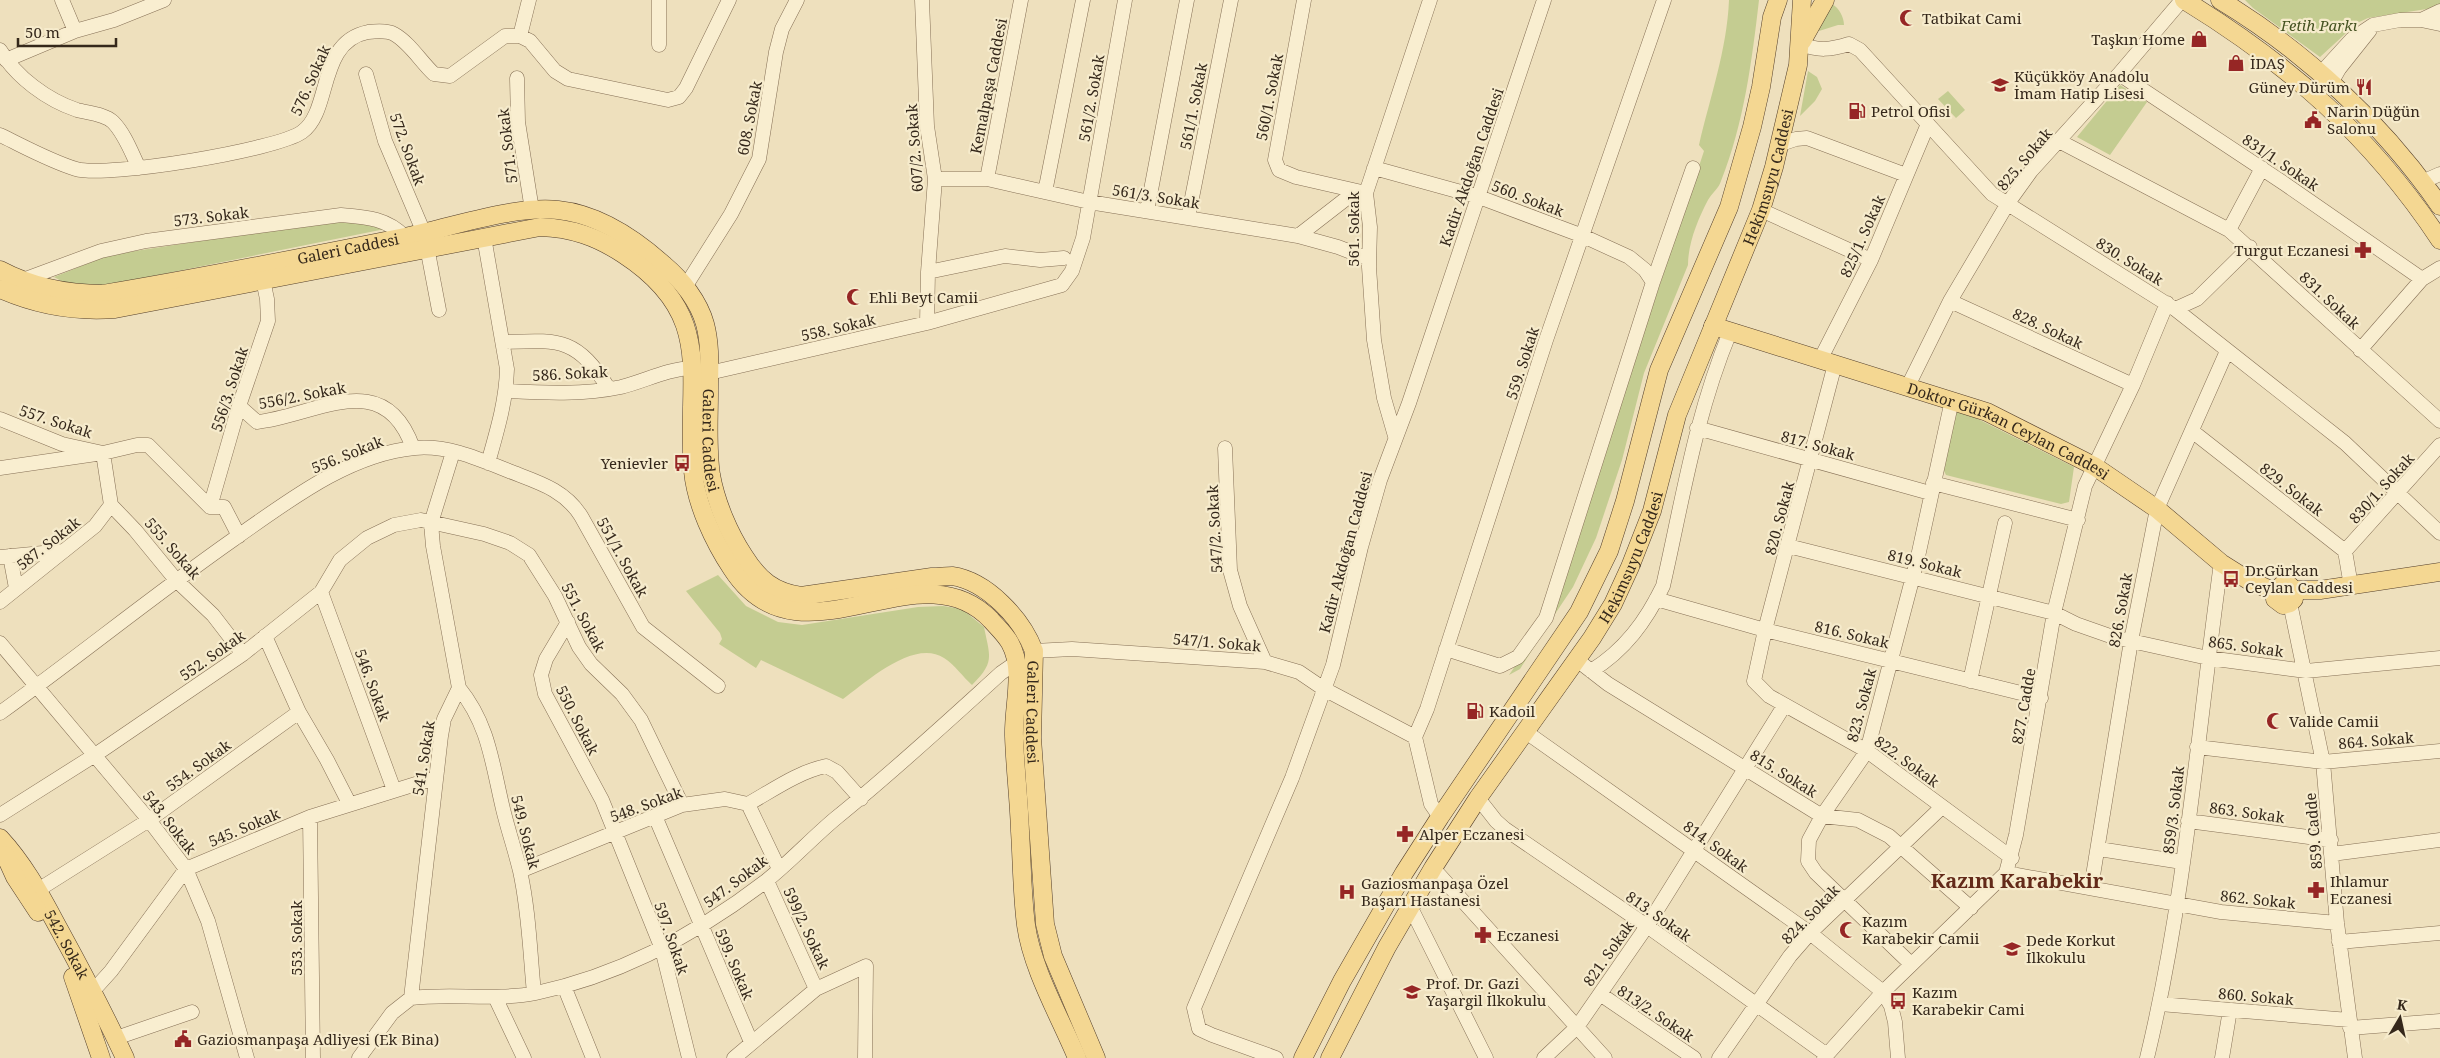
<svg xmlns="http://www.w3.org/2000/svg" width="2440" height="1058" font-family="'Noto Serif',serif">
<rect width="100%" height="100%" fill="#eee0bd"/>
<path fill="#c4cc91" d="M 1729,0 L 1759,0 C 1752,60 1744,124 1721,181 C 1719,188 1712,193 1708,200 C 1698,219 1688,243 1688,265 L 1644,373 L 1622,460 L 1596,538 L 1573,587 L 1555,614 L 1520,669 L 1509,675 L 1551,614 L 1704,151 L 1699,145 C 1710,97 1727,50 1729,0 Z
M 2245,0 L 2440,0 L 2440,7 L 2368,18 L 2357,23 L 2320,57 L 2253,8 Z
M 1832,4 C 1839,8 1844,17 1844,25 L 1838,25 L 1819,31 L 1818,29 Z
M 1808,71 L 1817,77 L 1822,89 L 1815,101 L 1800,116 Z
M 2120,85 L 2147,102 L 2110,155 L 2077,137 Z
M 1948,91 L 1965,110 L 1956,118 L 1938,99 Z
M 338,220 L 384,226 L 385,229 L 99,287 L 65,283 L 54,277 L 109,255 Z
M 1960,410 L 2074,467 L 2069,502 L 2061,504 L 1946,475 L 1942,467 L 1953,415 Z
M 718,575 L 746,606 L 778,622 L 802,625 L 918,607 L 943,606 L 962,609 L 984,627 C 990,657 995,662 972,685 C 963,677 955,665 944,658 C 914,638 866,682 843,699 L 761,660 L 756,668 L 719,644 L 722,639 L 720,633 L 686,591 Z"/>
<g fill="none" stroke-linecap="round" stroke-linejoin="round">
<g stroke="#867056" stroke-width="15">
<path id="minor" d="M 62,0 L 75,31
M 922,0 L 927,126 L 935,179 L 928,272 L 927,323
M 1304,0 L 1275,160 L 1279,170 L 1296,177 L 1366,193
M 2421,20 L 2440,11
M 520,36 L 529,0
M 1800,44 C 1819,51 1830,50 1849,44 L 1860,50 L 1992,194 L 2175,309 L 2345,443 L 2440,533
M 659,45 L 659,0
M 0,50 C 16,77 47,100 77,110 C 88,113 105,114 113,122 C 125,134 132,154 139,168
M 6,60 L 75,31 L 114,20 L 164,0
M 366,74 L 385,141 L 424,233
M 2119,74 L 2285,184 L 2422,279
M 2320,74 L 2352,39 L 2373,25 L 2400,20 L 2421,20 L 2440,24
M 517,78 L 518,122 L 532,210
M 2331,83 L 2339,69 L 2370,30
M 0,135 C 25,147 50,161 76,169 C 107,178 277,150 302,132 C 332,111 317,42 368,32 C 376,31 387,30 394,34 C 410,43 421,62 434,74 L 450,76 L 505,36 L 520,36 L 530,41 L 555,71 L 568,79 L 668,100 L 679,97 L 686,88 L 729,0
M 2059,141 L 2229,230 L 2440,421
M 1781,144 L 1796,139 L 1807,138 L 1906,175
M 1374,168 L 1479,197 L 1583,236 L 1629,257 L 1645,270 L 1653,282 L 1546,618 L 1518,657 L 1500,666 L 1446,649
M 935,179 L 987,179 L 1089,202 L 1298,236 L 1338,247 L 1369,259
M 987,179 L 1021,0
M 2422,182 L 2440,174
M 1045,192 L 1083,0
M 1761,210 L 1871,260
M 1147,211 L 1187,0
M 1188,218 L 1231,0
M 2229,230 L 2262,168
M 1298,236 L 1356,191
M 484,237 L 507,369 C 506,402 497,431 488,463
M 427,247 L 439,310
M 928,272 L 1005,256 L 1040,260 L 1064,258
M 20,281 L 101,251 L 146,241 L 341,215 C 366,217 387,218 405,237
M 1653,282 L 1693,168
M 685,287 L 731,214 L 759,159 L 776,52 L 782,29 L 797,0
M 1950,301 L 2133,385
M 2175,309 L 2197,299 L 2250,247
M 503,342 C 560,340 576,337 609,389
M 2360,350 L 2422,279 L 2440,268
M 1820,360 L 1871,260 L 1928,124
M 1835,364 L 1765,630 L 1754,681 L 1769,696 L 1867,751 L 2012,858
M 709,373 L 927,323 L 1062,285 L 1072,271 L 1083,238 L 1125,0
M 1908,386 L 1950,301 L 2008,203 L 2031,171 L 2119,74 L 2182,0
M 506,391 C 544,393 584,395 621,387 C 645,381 667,369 692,368
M 239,406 L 257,422 C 315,416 384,365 413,448
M 0,419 L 62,444 L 103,453 L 137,445 L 148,445 L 210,507 L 224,507 L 239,536
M 1697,428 L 1930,493
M 2192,431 L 2345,551 L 2351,586
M 1395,436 L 1384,398 L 1374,340 L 1369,267 L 1370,227 L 1366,193 L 1430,0
M 1225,448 L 1230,570 L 1240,606 L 1265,662
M 0,468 L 103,453 L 111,505 L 135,530 L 176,580 L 213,615 L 243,654
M 1933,483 L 2078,520
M 210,507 L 239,406 L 268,321 L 267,299 L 263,280
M 1788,546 L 2054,613 L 2076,624 L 2113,637 L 2208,658 L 2306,671 L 2440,658
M 2345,551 L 2440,445
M 10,556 L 16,588
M 0,557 L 64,551
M 321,592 L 394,790
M 1656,599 L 1765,630 L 2041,698
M 0,602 L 95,526 L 111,505
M 2290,603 L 2323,762 L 2337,923 L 2355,1058
M 568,622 L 546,659 L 541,675 L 545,694 L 602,800 L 662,949 L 689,1058
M 265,636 L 299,712 L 327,760 L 349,803
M 0,643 L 149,820 L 186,869 L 208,921 L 247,1058
M 1034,651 L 1072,649 L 1265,662 L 1299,672 L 1324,689 L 1415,737 L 1431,804 L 1440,817
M 1577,660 L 1608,684 L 1822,816 L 1858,820 L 1889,836 L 1971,908
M 1591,671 C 1625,650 1646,621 1663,586 C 1683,498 1695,417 1730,332
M 1970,681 L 2005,523
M 459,688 C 489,725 492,763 503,809 C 508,830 515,850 520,871 C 529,911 530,953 534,993
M 0,713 C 79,656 154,595 234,539 C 287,502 348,454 415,448 C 448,445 479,459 509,471 C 537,482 564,489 581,516 L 643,627 L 718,686
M 1526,732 L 1810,933 L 1883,992 L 1891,1006 L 1895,1022 L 1898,1058
M 1415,737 L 1427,709 L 1546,340 L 1664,0
M 2197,747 L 2323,762 L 2440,751
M 1478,798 L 1496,821 L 1505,829 L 1647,926 L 1827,1055
M 748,804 C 773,790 798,772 826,766 L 837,772 L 861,799
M 0,815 L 95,755 L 243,654 L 321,592 L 340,560 L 367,538 L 394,525 L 421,520 L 484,534 L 510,543 L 529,555 L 555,596 L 579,647 L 591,664 L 622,694 L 641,720 L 682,805
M 655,816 L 751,1042
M 310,817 L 313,1058
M 2188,821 L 2331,840
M 2099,849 L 2182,862
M 2332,854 L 2440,840
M 1433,868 L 1605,1058
M 520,871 L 682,805 L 725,799 L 748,804 L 779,869
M 2006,873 L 2221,912 L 2337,923
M 767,881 L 816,989
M 2091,888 L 2131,641 L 2157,509 L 2227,351
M 38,890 L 149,820 L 299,712
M 1410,906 L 1486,1058
M 2339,942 L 2440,933
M 1911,964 L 1816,873 L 1808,861 L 1809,840 L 1822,816 L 1867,751 L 1917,561 L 1952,400
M 564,986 L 593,1058
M 92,992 L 111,971 L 186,869 L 310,817 L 435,778
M 1600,994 L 1694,1058
M 495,997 L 524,1058
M 411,998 C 452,993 495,1001 536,993 C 621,975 697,934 766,881 C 790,862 812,838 836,818 C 893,772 947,722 1001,673 L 1017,662
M 2160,1004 L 2349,1020
M 2350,1028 L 2440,1021
M 116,1038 L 192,1012
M 359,1058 L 392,1013 L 411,998 L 441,736 L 444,719 L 459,688 L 433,546 L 431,523 L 453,452
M 734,1058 L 816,989 L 866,966 L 865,1058
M 1276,1058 L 1212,1035 L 1199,1029 L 1194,1008 L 1292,778 L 1333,665 L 1361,547 L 1380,480 L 1409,403 L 1544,0
M 1544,1058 L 1577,1027 L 1647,926 L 1784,706
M 1719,1058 L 1790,956 L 1810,933 L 1942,807
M 1824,1058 L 1883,992 L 2006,873 L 2016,835 L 2054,613 L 2085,486 L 2133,385 L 2167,303
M 2147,1058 C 2186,896 2198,728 2221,563
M 2222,1058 L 2230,1010"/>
</g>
<g stroke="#533e2b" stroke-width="19">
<g id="major">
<path d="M 2184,0 C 2290,65 2371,136 2440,240"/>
<path d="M 2220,0 C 2306,52 2383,124 2440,206"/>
<path d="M 1802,41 L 1825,0"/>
<path id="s1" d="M 0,270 C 32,287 66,294 103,294 C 204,277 305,257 405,237 C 448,228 515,205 558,210 C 598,214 635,239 664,265 C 682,280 699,302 705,324 C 711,346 709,370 709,392 C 709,419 707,449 711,475 C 716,503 729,533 744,556 C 759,580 774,592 801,596 L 932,577 C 939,577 946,576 952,576 C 987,581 1022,619 1034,651 L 1032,738 L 1045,924 L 1053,956 L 1096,1058"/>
<path d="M 0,289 C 36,305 76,312 115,309 L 540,227 C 572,228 597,237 623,254 C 718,316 685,376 693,471 C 696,504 714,542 732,569 C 800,674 919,543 991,620 C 997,627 1005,634 1010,643 C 1025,670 1013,706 1014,736 C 1015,768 1019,799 1020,831 C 1022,862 1022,894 1026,925 C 1032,969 1060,1017 1077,1058"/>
<path id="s2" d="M 1713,326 L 1987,412 L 2094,466 L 2157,509 L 2221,563 L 2248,580 L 2275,592"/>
<path d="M 2294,590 L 2294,599 L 2290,603 L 2283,605 L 2275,599 L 2275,592 L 2282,585 L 2289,585 L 2294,590 L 2320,590 L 2440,572"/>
<path id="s3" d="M 0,838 C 26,866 42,898 60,931 C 83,973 105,1015 125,1058"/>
<path d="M 5,855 L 15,877 L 38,912"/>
<path d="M 73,977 L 101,1058"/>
<path d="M 1303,1058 L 1342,981 L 1404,873 L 1440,817 L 1579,612 L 1609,551 L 1625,501 L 1659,370 L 1729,207 L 1752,127 L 1761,87 L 1772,17 L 1778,0"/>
<path id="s4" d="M 1330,1058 L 1387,947 L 1433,868 L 1478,798 L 1592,638 L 1613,604 L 1630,567 L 1652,511 L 1677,415 L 1761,210 L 1774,167 L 1798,65 L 1802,0"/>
</g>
</g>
<use href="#minor" stroke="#f9eed0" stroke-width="14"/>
<use href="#major" stroke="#f4d792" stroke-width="18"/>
</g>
<defs>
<g id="mosque-bare" transform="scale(1.35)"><path d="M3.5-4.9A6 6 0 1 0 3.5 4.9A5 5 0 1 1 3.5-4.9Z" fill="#962625" stroke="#f6ebcc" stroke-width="2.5" paint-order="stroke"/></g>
<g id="shop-bare" transform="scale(1.35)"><path d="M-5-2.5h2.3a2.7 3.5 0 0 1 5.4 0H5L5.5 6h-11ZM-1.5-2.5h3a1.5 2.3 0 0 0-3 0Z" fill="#962625" stroke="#f6ebcc" stroke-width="2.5" paint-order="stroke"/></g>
<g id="school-bare" transform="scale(1.35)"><path d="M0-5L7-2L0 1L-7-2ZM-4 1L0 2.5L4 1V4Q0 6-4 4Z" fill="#962625" stroke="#f6ebcc" stroke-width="2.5" paint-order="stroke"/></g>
<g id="restaurant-bare" transform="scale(1.35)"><path d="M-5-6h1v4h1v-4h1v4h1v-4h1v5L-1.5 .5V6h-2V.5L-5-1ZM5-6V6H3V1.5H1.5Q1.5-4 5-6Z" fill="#962625" stroke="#f6ebcc" stroke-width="2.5" paint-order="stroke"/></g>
<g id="fuel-bare" transform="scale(1.35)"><path d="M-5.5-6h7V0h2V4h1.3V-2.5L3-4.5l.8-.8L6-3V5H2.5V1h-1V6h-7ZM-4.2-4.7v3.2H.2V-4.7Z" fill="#962625" stroke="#f6ebcc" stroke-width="2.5" paint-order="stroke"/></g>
<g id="civic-bare" transform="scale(1.35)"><path d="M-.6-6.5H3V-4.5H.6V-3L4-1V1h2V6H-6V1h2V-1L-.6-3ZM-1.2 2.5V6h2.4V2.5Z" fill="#962625" stroke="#f6ebcc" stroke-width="2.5" paint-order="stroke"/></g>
<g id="pharmacy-bare" transform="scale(1.35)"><path d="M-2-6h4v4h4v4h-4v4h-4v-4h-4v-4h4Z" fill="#962625" stroke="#f6ebcc" stroke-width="2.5" paint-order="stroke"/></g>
<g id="bus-bare" transform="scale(1.35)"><path d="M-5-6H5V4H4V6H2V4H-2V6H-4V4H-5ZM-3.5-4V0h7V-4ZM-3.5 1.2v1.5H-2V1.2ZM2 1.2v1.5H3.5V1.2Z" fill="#962625" stroke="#f6ebcc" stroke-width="2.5" paint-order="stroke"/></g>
<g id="hospital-bare" transform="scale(1.35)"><path d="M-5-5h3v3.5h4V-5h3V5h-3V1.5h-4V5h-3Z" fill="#962625" stroke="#f6ebcc" stroke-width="2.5" paint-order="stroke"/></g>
</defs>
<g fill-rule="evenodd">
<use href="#mosque-bare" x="1908" y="18"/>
<use href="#shop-bare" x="2199" y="39"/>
<use href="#shop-bare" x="2236" y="63"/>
<use href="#school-bare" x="2000" y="85"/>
<use href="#restaurant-bare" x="2364" y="87"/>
<use href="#fuel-bare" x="1857" y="111"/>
<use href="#civic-bare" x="2313" y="120"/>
<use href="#pharmacy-bare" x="2363" y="250"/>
<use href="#mosque-bare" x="855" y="297"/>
<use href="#bus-bare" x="682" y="463"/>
<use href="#bus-bare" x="2231" y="579"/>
<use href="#fuel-bare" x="1475" y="711"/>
<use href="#mosque-bare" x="2275" y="721"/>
<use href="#pharmacy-bare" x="1405" y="834"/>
<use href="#pharmacy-bare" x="2316" y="890"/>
<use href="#hospital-bare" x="1347" y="892"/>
<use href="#mosque-bare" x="1848" y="930"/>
<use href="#pharmacy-bare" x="1483" y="935"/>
<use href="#school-bare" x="2012" y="949"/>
<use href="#school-bare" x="1412" y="992"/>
<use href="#bus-bare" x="1898" y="1001"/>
<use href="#civic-bare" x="183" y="1039"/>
</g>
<g text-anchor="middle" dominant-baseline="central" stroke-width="4.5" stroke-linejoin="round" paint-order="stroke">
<g font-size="15" fill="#35281b" stroke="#f6ebcc" text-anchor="start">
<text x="1922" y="18">Tatbikat Cami</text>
<text x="2185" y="39" text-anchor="end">Taşkın Home</text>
<text x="2250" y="63">İDAŞ</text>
<text x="2014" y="76">Küçükköy Anadolu<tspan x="2014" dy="17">İmam Hatip Lisesi</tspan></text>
<text x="2350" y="87" text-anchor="end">Güney Dürüm</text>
<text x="1871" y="111">Petrol Ofisi</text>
<text x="2327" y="111">Narin Düğün<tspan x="2327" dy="17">Salonu</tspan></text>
<text x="2349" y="250" text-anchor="end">Turgut Eczanesi</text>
<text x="869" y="297">Ehli Beyt Camii</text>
<text x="668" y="463" text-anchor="end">Yenievler</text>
<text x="2245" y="570">Dr.Gürkan<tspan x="2245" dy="17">Ceylan Caddesi</tspan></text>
<text x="1489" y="711">Kadoil</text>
<text x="2289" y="721">Valide Camii</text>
<text x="1419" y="834">Alper Eczanesi</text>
<text x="2330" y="881">Ihlamur<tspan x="2330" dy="17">Eczanesi</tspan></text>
<text x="1361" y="883">Gaziosmanpaşa Özel<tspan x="1361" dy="17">Başarı Hastanesi</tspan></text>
<text x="1862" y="921">Kazım<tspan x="1862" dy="17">Karabekir Camii</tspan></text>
<text x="1497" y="935">Eczanesi</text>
<text x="2026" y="940">Dede Korkut<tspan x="2026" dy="17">İlkokulu</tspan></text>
<text x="1426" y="983">Prof. Dr. Gazi<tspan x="1426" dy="17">Yaşargil İlkokulu</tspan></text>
<text x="1912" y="992">Kazım<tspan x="1912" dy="17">Karabekir Cami</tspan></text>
<text x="197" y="1039">Gaziosmanpaşa Adliyesi (Ek Bina)</text>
</g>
<g font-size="15" font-style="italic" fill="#455221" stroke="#f6ebcc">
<text x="2319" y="25">Fetih Parkı</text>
</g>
<g font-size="15" fill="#35281b" stroke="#f6ebcc">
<text transform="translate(310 80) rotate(-66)">576. Sokak</text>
<text transform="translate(988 86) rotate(-79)">Kemalpaşa Caddesi</text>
<text transform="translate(1269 97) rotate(-79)">560/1. Sokak</text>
<text transform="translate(1091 98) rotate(-80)">561/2. Sokak</text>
<text transform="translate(1193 106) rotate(-79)">561/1. Sokak</text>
<text transform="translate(749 118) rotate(-79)">608. Sokak</text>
<text transform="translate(507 146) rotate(-97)">571. Sokak</text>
<text transform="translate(914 148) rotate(-94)">607/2. Sokak</text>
<text transform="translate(408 149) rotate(70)">572. Sokak</text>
<text transform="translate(2024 159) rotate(-50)">825. Sokak</text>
<text transform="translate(2281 162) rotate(34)">831/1. Sokak</text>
<text transform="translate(1471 167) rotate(-71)">Kadir Akdoğan Caddesi</text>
<text stroke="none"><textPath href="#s4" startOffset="991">Hekimsuyu Caddesi</textPath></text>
<text transform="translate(1156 196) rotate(9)">561/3. Sokak</text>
<text transform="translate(1528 198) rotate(21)">560. Sokak</text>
<text transform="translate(211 216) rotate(-7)">573. Sokak</text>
<text transform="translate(1353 229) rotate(-90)">561. Sokak</text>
<text transform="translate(1862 236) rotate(-66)">825/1. Sokak</text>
<text stroke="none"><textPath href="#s1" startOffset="356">Galeri Caddesi</textPath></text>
<text transform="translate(2130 261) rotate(32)">830. Sokak</text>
<text transform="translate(2330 300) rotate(43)">831. Sokak</text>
<text transform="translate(838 327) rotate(-13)">558. Sokak</text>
<text transform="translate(2048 328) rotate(25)">828. Sokak</text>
<text transform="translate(1522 363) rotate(-72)">559. Sokak</text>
<text transform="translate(570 373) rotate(-3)">586. Sokak</text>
<text transform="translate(229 389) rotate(-72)">556/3. Sokak</text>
<text transform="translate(302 395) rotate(-11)">556/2. Sokak</text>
<text transform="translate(56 421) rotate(18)">557. Sokak</text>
<text stroke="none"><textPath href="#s2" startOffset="314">Doktor Gürkan Ceylan Caddesi</textPath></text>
<text stroke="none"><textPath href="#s1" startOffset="881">Galeri Caddesi</textPath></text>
<text transform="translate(1818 445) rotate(15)">817. Sokak</text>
<text transform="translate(347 454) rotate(-22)">556. Sokak</text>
<text transform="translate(2381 488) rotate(-48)">830/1. Sokak</text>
<text transform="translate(2292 489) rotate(38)">829. Sokak</text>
<text transform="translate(1779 518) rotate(-75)">820. Sokak</text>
<text transform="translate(1214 529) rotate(-93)">547/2. Sokak</text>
<text transform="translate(48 543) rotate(-38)">587. Sokak</text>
<text transform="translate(173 548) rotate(49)">555. Sokak</text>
<text transform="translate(1345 552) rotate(-75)">Kadir Akdoğan Caddesi</text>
<text stroke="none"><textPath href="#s4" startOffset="586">Hekimsuyu Caddesi</textPath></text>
<text transform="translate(623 557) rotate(61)">551/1. Sokak</text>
<text transform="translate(1925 563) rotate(14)">819. Sokak</text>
<text transform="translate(2120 610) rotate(-80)">826. Sokak</text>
<text transform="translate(584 617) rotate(62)">551. Sokak</text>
<text transform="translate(1852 634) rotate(13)">816. Sokak</text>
<text transform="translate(1217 642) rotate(5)">547/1. Sokak</text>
<text transform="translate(2246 646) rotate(8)">865. Sokak</text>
<text transform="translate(212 655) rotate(-35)">552. Sokak</text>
<text transform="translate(373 685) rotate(70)">546. Sokak</text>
<text transform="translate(1861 705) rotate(-75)">823. Sokak</text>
<text transform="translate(2023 706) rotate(-80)">827. Cadde</text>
<text stroke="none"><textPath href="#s1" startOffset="1405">Galeri Caddesi</textPath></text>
<text transform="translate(578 720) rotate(63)">550. Sokak</text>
<text transform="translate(2376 740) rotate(-5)">864. Sokak</text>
<text transform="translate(423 758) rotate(-81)">541. Sokak</text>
<text transform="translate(1907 761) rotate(36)">822. Sokak</text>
<text transform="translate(198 765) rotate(-36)">554. Sokak</text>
<text transform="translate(1784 773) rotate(32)">815. Sokak</text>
<text transform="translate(646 804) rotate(-20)">548. Sokak</text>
<text transform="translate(2173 810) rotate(-83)">859/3. Sokak</text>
<text transform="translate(2247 812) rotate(8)">863. Sokak</text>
<text transform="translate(170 822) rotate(52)">543. Sokak</text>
<text transform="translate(244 827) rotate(-23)">545. Sokak</text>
<text transform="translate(2313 831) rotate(-95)">859. Cadde</text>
<text transform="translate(526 832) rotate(76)">549. Sokak</text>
<text transform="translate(1716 846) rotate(36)">814. Sokak</text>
<text transform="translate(735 881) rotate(-37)">547. Sokak</text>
<text transform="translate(2258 899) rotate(6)">862. Sokak</text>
<text transform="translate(1810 914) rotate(-46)">824. Sokak</text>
<text transform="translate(1659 916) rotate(35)">813. Sokak</text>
<text transform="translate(807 928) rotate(65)">599/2. Sokak</text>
<text transform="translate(296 938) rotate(-90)">553. Sokak</text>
<text transform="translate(672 938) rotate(71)">597. Sokak</text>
<text stroke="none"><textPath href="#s3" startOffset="126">542. Sokak</textPath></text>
<text transform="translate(1608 953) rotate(-55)">821. Sokak</text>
<text transform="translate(735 964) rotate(67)">599. Sokak</text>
<text transform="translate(2256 996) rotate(5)">860. Sokak</text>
<text transform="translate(1656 1013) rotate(34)">813/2. Sokak</text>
</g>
<g font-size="20" font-weight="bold" fill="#632a19" stroke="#f6ebcc">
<text x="2017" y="880">Kazım Karabekir</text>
</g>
</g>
<g transform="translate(2400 1018) rotate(9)" stroke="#f6ebcc" stroke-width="4" paint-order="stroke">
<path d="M0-4L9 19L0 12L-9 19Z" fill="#35281b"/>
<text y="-8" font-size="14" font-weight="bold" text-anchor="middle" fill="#35281b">K</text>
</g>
<path d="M18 38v8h98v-8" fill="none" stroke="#35281b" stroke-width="2.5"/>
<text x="25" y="38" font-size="15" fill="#35281b" stroke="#f6ebcc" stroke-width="4" paint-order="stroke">50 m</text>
</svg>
